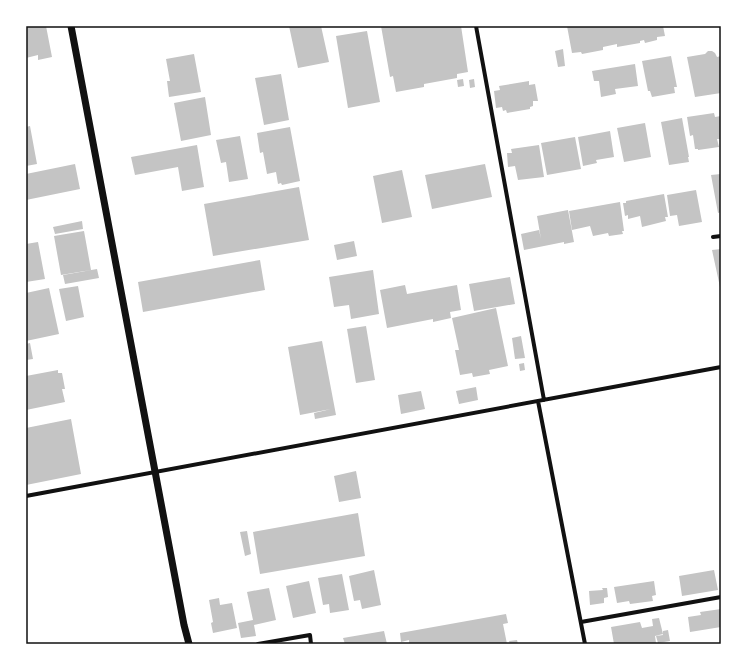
<svg xmlns="http://www.w3.org/2000/svg" width="747" height="670" font-family="'PT Serif',serif">
<rect width="100%" height="100%" fill="#fff"/>
<path fill="#c4c4c4" d="M 26,26 L 46,26 L 52,57 L 38,60 L 38,55 L 26,58 Z
M 289,26 L 321,26 L 329,62 L 298,68 Z
M 381,26 L 461,26 L 468,72 L 457,74 L 457,78 L 424,84 L 424,87 L 396,92 L 393,76 L 390,77 Z
M 567,26 L 663,26 L 665,36 L 657,37 L 657,40 L 645,43 L 644,40 L 640,41 L 640,43 L 617,47 L 617,44 L 603,47 L 603,50 L 582,54 L 581,52 L 572,53 Z
M 367,31 L 380,102 L 348,108 L 336,36 Z
M 563,49 L 565,66 L 558,67 L 555,51 Z
M 708,51 L 712,51 L 715,53 L 717,57 L 721,56 L 721,93 L 695,97 L 687,57 L 705,54 Z
M 194,54 L 201,92 L 169,97 L 167,81 L 170,81 L 166,59 Z
M 671,56 L 677,87 L 674,87 L 675,93 L 652,97 L 650,91 L 648,91 L 642,61 Z
M 635,64 L 638,86 L 615,89 L 616,94 L 601,97 L 599,81 L 594,81 L 592,71 Z
M 281,74 L 289,120 L 264,125 L 255,78 Z
M 463,79 L 464,86 L 458,87 L 457,80 Z
M 474,79 L 475,87 L 470,88 L 469,80 Z
M 529,81 L 529,85 L 535,84 L 538,101 L 533,101 L 533,106 L 530,107 L 530,109 L 507,113 L 506,110 L 503,111 L 502,107 L 496,108 L 494,91 L 500,90 L 499,86 Z
M 205,97 L 211,135 L 181,141 L 174,103 Z
M 714,113 L 715,117 L 721,116 L 721,139 L 717,139 L 719,147 L 698,150 L 698,149 L 695,149 L 693,135 L 690,136 L 687,117 Z
M 682,118 L 689,157 L 688,157 L 689,162 L 669,165 L 661,122 Z
M 645,123 L 651,157 L 624,162 L 617,128 Z
M 30,126 L 37,164 L 26,166 L 26,127 Z
M 290,127 L 300,181 L 282,185 L 281,183 L 278,184 L 276,172 L 267,174 L 263,152 L 260,153 L 257,133 Z
M 610,131 L 614,157 L 596,160 L 597,163 L 583,166 L 578,137 Z
M 240,136 L 248,179 L 229,182 L 226,162 L 221,163 L 216,140 Z
M 575,137 L 581,169 L 547,175 L 541,143 Z
M 197,145 L 204,187 L 182,191 L 178,167 L 135,175 L 131,157 Z
M 539,145 L 544,177 L 518,180 L 515,166 L 508,167 L 507,153 L 512,153 L 511,149 Z
M 75,164 L 80,189 L 26,200 L 26,174 Z
M 485,164 L 492,197 L 432,209 L 425,175 Z
M 402,170 L 412,217 L 382,223 L 373,176 Z
M 721,174 L 721,212 L 718,213 L 711,175 Z
M 299,187 L 309,240 L 213,256 L 204,204 Z
M 696,190 L 702,222 L 679,226 L 677,215 L 670,216 L 667,195 Z
M 664,194 L 668,217 L 665,217 L 666,221 L 642,227 L 640,216 L 628,219 L 628,215 L 625,216 L 623,203 L 626,203 L 626,201 Z
M 620,202 L 624,231 L 622,231 L 623,234 L 609,236 L 608,233 L 593,236 L 590,226 L 572,230 L 569,211 Z
M 568,210 L 574,242 L 564,244 L 564,242 L 524,250 L 521,234 L 539,230 L 541,239 L 537,216 Z
M 82,221 L 83,229 L 55,234 L 53,227 Z
M 84,231 L 91,270 L 61,275 L 54,236 Z
M 354,241 L 357,256 L 337,260 L 334,245 Z
M 38,242 L 45,279 L 26,282 L 26,244 Z
M 721,249 L 721,286 L 720,287 L 712,250 Z
M 260,260 L 265,290 L 143,312 L 138,282 Z
M 97,269 L 99,278 L 65,284 L 63,275 Z
M 373,270 L 379,314 L 351,319 L 349,305 L 334,307 L 329,277 Z
M 510,277 L 515,304 L 474,311 L 469,284 Z
M 405,285 L 407,294 L 457,285 L 461,310 L 450,312 L 451,318 L 433,322 L 433,319 L 387,328 L 380,290 Z
M 78,286 L 84,317 L 66,321 L 59,289 Z
M 49,288 L 59,334 L 26,341 L 26,293 Z
M 496,308 L 508,366 L 489,370 L 490,374 L 473,377 L 472,373 L 460,375 L 455,350 L 459,350 L 452,318 Z
M 366,326 L 375,380 L 356,383 L 347,329 Z
M 521,336 L 525,358 L 515,359 L 512,338 Z
M 322,341 L 336,415 L 315,419 L 314,413 L 331,409 L 300,415 L 288,347 Z
M 30,343 L 33,359 L 26,360 L 26,344 Z
M 524,363 L 525,370 L 520,371 L 519,364 Z
M 58,370 L 58,373 L 62,373 L 65,389 L 62,389 L 65,402 L 26,410 L 26,376 Z
M 476,387 L 478,400 L 459,404 L 456,391 Z
M 421,391 L 425,409 L 401,414 L 398,395 Z
M 71,419 L 81,474 L 26,485 L 26,428 Z
M 356,471 L 361,498 L 339,502 L 334,476 Z
M 358,513 L 365,556 L 260,574 L 253,532 Z
M 247,531 L 251,554 L 245,556 L 240,532 Z
M 374,570 L 381,605 L 362,609 L 360,600 L 354,601 L 349,576 Z
M 714,570 L 718,590 L 682,596 L 679,576 Z
M 342,574 L 349,610 L 330,613 L 329,604 L 323,605 L 318,578 Z
M 309,581 L 316,613 L 293,618 L 286,586 Z
M 654,581 L 656,595 L 652,596 L 653,601 L 630,604 L 629,601 L 617,603 L 614,587 Z
M 269,588 L 276,620 L 254,625 L 256,636 L 241,638 L 238,623 L 253,620 L 247,592 Z
M 602,588 L 607,588 L 608,597 L 604,598 L 604,603 L 590,605 L 589,591 L 603,590 Z
M 219,598 L 220,605 L 232,603 L 237,628 L 213,633 L 211,623 L 213,622 L 209,600 Z
M 721,609 L 721,627 L 690,632 L 688,617 L 701,615 L 700,612 Z
M 506,614 L 508,623 L 503,624 L 507,644 L 409,644 L 409,640 L 401,642 L 400,633 Z
M 659,618 L 663,634 L 655,636 L 656,643 L 649,644 L 614,644 L 611,627 L 640,622 L 642,628 L 653,626 L 652,619 Z
M 668,630 L 670,641 L 658,643 L 656,636 L 663,635 L 663,631 Z
M 384,631 L 387,644 L 345,644 L 343,638 Z
M 517,640 L 518,644 L 510,644 L 509,641 Z"/>
<g fill="none" stroke-linecap="round" stroke-linejoin="round">
<path stroke="#111" stroke-width="4" d="M 476,26 L 544,400
M 713,237 L 721,236
M 538,401 L 585,644
M 26,496 L 721,367
M 581,622 L 721,597
M 258,644 L 310,635 L 311,644"/>
<path stroke="#111" stroke-width="7" d="M 71,26 L 184,625 L 189,644"/>
</g>
<rect width="747" height="670" fill="none" stroke="#ffffff" stroke-width="54"/>
<rect x="27" y="27" width="693" height="616" fill="none" stroke="#111" stroke-width="1.5"/>
</svg>
